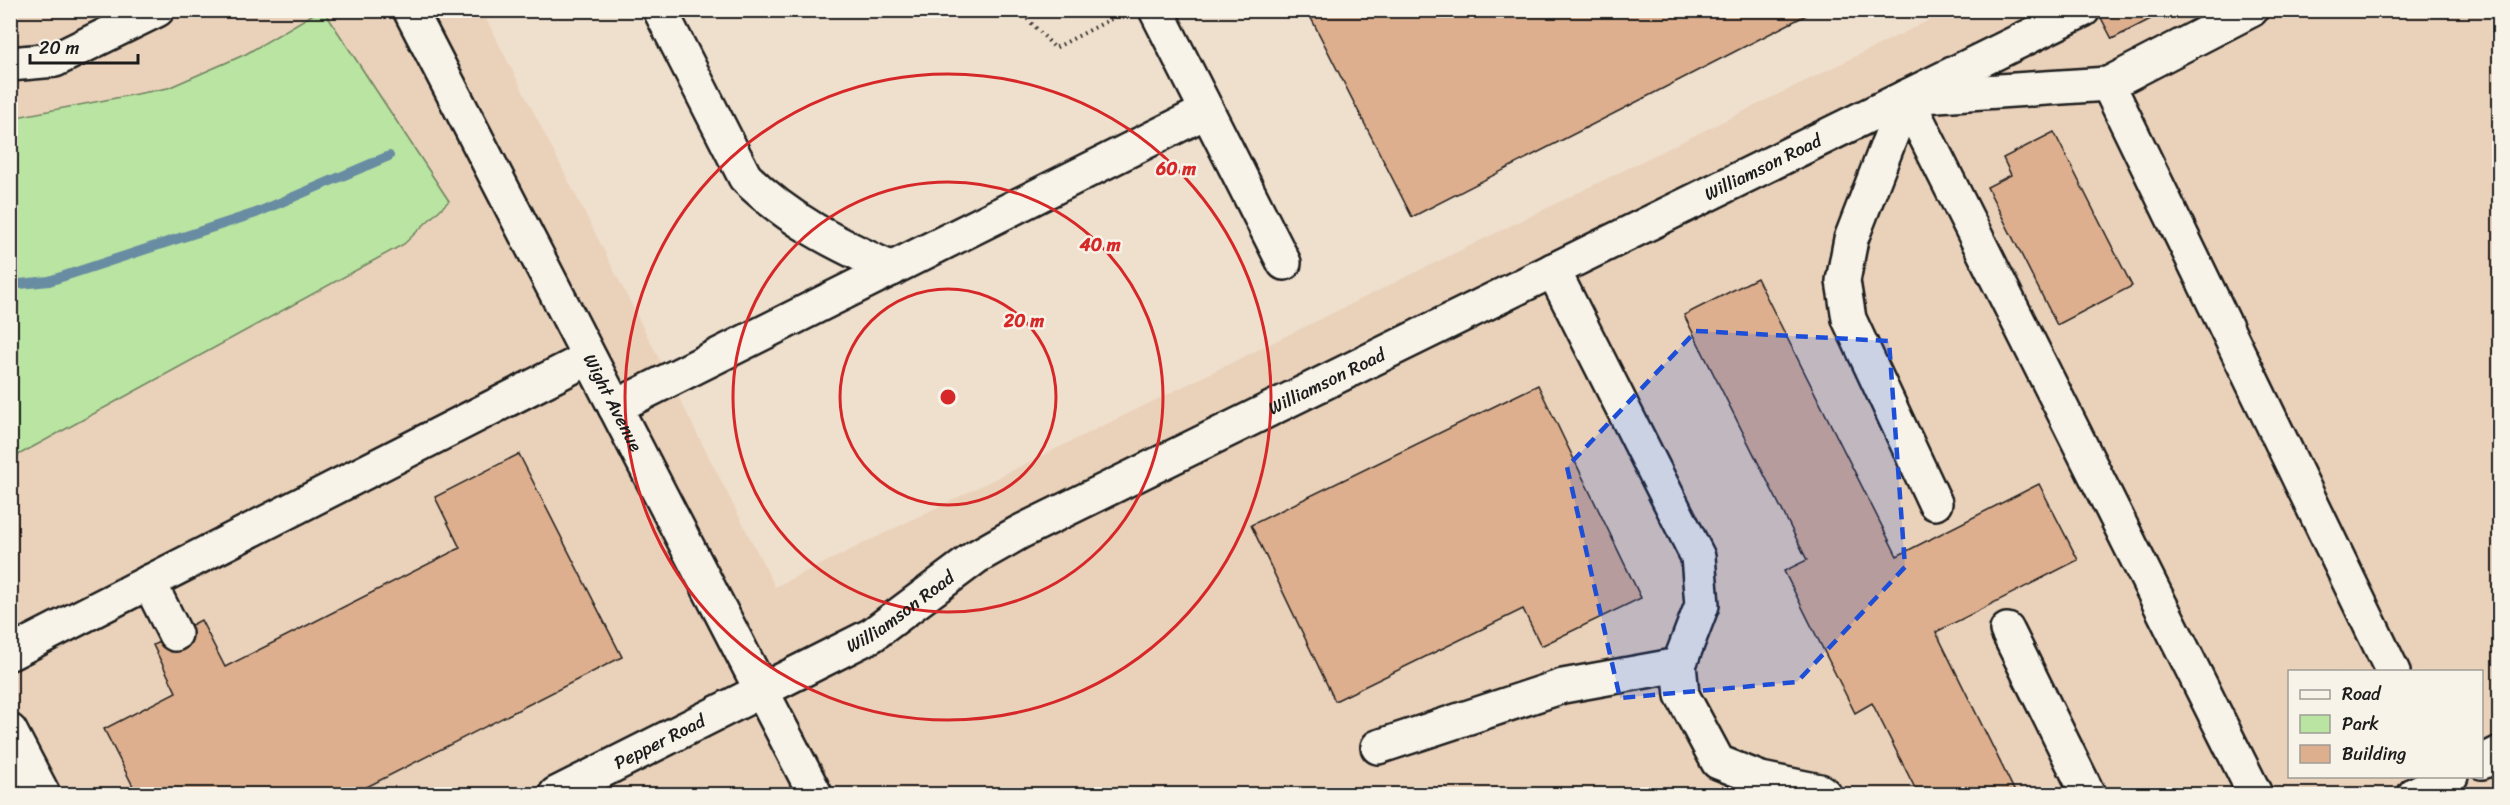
<svg xmlns="http://www.w3.org/2000/svg" width="2510" height="805" font-family="Sriracha,sans-serif">
<rect width="100%" height="100%" fill="#efdfcd"/>
<filter id="ink" filterUnits="userSpaceOnUse"><feTurbulence type="fractalNoise" baseFrequency=".0167" numOctaves="2"/><feDisplacementMap in="SourceGraphic" scale="12" xChannelSelector="R" yChannelSelector="G"/><feConvolveMatrix kernelMatrix="1 2 1 2 8 2 1 2 1" color-interpolation-filters="sRGB"/></filter>
<g filter="url(#ink)">
<path fill="#ead1ba" fill-rule="evenodd" d="M 10,11 L 482,11 L 775,587 L 1948,11 L 2499,11 L 2499,794 L 11,794 ZM 2290,672 L 2482,672 L 2482,776 L 2290,776 Z"/>
<path fill="#bae4a1" stroke="#6b805e" stroke-width="1.5" d="M 320,10 L 324,11 L 449,201 L 404,244 L 11,459 L 11,118 L 168,88 L 246,54 Z"/>
<g fill="none" stroke-linecap="round" stroke-linejoin="round">
<path stroke="#688ca2" stroke-width="10" d="M 10,285 L 49,281 L 256,213 L 389,156"/>
</g>
<path fill="#ddaf8e" stroke="#1c1c1c" stroke-width="1.5" d="M 1816,10 L 1412,217 L 1311,18 L 1324,10 Z
M 2097,10 L 2168,10 L 2112,39 Z
M 2054,132 L 2132,286 L 2057,325 L 1987,187 L 2011,175 L 2003,158 Z
M 1757,278 L 1897,556 L 2039,484 L 2078,560 L 1936,632 L 2014,790 L 2005,794 L 1918,794 L 1872,703 L 1855,713 L 1784,571 L 1807,560 L 1684,315 Z
M 1538,385 L 1641,598 L 1541,646 L 1523,609 L 1335,701 L 1251,525 Z
M 519,454 L 622,657 L 353,794 L 137,794 L 104,729 L 176,692 L 153,645 L 201,620 L 225,667 L 460,548 L 435,497 Z"/>
<g fill="none" stroke-linecap="round" stroke-linejoin="round">
<g stroke="#1c1c1c" stroke-width="38">
<g id="minor">
<path id="s1" d="M 410,10 L 815,794"/>
<path d="M 660,10 L 745,177 C 788,220 837,244 892,269"/>
<path d="M 1156,10 L 1284,263"/>
<path d="M 10,64 L 55,60 L 157,10"/>
<path d="M 2108,84 L 2393,672"/>
<path d="M 1922,96 L 2108,84 L 2251,10"/>
<path d="M 1906,97 L 2255,794"/>
<path d="M 1906,97 L 1851,239 L 1843,281 L 1849,319 L 1935,503"/>
<path d="M 1553,270 L 1698,557 L 1702,605 L 1679,665 L 1682,695 L 1718,762 L 1761,779 L 1820,791 L 1824,794"/>
<path d="M 615,407 L 1207,111"/>
<path d="M 149,582 L 175,634"/>
<path d="M 2007,630 L 2088,794"/>
<path d="M 10,653 L 589,358"/>
<path d="M 10,731 L 43,794"/>
<path d="M 1378,747 L 1563,686 L 1679,665"/>
<path d="M 2482,762 L 2500,753"/>
<path id="s2" d="M 556,794 L 872,635 L 976,557 L 1020,532 L 2083,10"/>
<path d="M 2415,794 L 2451,776"/>
</g>
</g>
<path stroke="#1c1c1c" stroke-width="4" stroke-dasharray="1.5 4.5" stroke-linecap="butt" d="M 1019,10 L 1055,48 L 1123,13"/>
<use href="#minor" stroke="#f7f3e8" stroke-width="33"/>
</g>
</g>
<path fill="#1d4ed8" fill-opacity="0.2" stroke="#1d4ed8" stroke-width="4.5" stroke-dasharray="12 8" stroke-linejoin="round" d="M 1696,331 L 1889,341 L 1905,567 L 1797,682 L 1620,698 L 1567,467 Z"/>
<g fill="none" stroke="#d62828" stroke-width="3">
<circle cx="948" cy="397" r="108"/>
<circle cx="948" cy="397" r="215"/>
<circle cx="948" cy="397" r="323"/>
</g>
<g text-anchor="middle" dominant-baseline="central" stroke-width="5" stroke-linejoin="round" paint-order="stroke">
<g font-size="18" fill="#1c1c1c" stroke="#f7f3e8">
<text stroke="none"><textPath href="#s2" startOffset="1362">Williamson Road</textPath></text>
<text stroke="none"><textPath href="#s2" startOffset="876">Williamson Road</textPath></text>
<text stroke="none"><textPath href="#s1" startOffset="442">Wight Avenue</textPath></text>
<text stroke="none"><textPath href="#s2" startOffset="390">Williamson Road</textPath></text>
<text stroke="none"><textPath href="#s2" startOffset="116">Pepper Road</textPath></text>
</g>
</g>
<circle cx="948" cy="397" r="9" fill="#d62828" stroke="#f7f3e8" stroke-width="3"/>
<g font-size="18" text-anchor="middle" font-weight="bold" fill="#d62828" stroke="#f7f3e8" stroke-width="5" stroke-linejoin="round" paint-order="stroke">
<text x="1176" y="175">60 m</text>
<text x="1100" y="251">40 m</text>
<text x="1024" y="327">20 m</text>
</g>
<rect width="2510" height="805" fill="none" stroke="#f7f3e8" stroke-width="36"/>
<rect x="18" y="18" width="2474" height="769" fill="none" stroke="#1c1c1c" stroke-width="2" filter="url(#ink)"/>
<rect x="2288" y="670" width="195" height="108" fill="#f7f3e8" stroke="#9f9d96" stroke-width="1.5"/>
<rect x="2300" y="690" width="30" height="9" fill="#f7f3e8" stroke="#9f9d96" stroke-width="1.5"/>
<text x="2342" y="700" font-size="18" fill="#1c1c1c">Road</text>
<rect x="2300" y="715" width="30" height="18" fill="#bae4a1" stroke="#9f9d96" stroke-width="1.5"/>
<text x="2342" y="730" font-size="18" fill="#1c1c1c">Park</text>
<rect x="2300" y="745" width="30" height="18" fill="#ddaf8e" stroke="#9f9d96" stroke-width="1.5"/>
<text x="2342" y="760" font-size="18" fill="#1c1c1c">Building</text>
<path d="M30 54v9h108v-9" fill="none" stroke="#1c1c1c" stroke-width="3"/>
<text x="39" y="54" font-size="18" fill="#1c1c1c" stroke="#f7f3e8" stroke-width="4.5" paint-order="stroke">20 m</text>
</svg>
